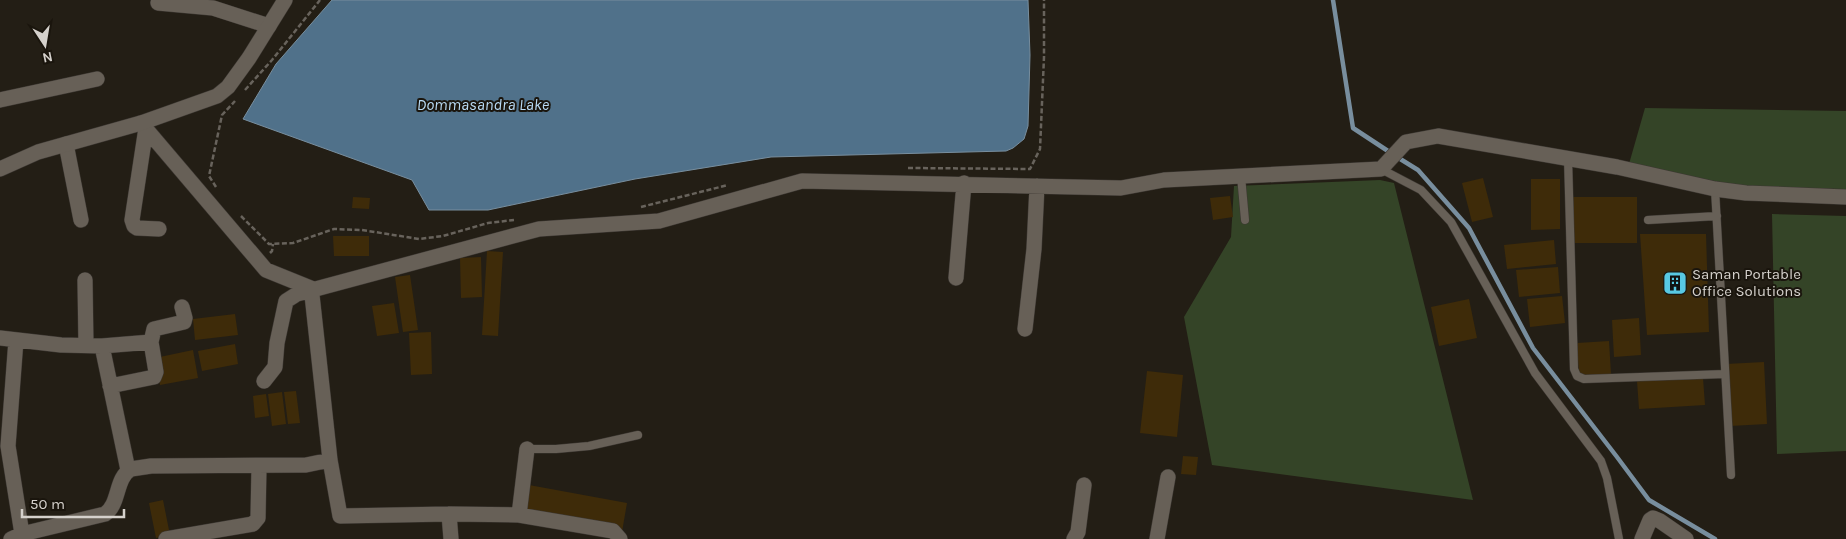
<svg xmlns="http://www.w3.org/2000/svg" width="1846" height="539" font-family="Karla,sans-serif">
<rect width="100%" height="100%" fill="#231e15"/>
<path fill="#344427" d="M 1645,108 L 1846,111 L 1846,189 L 1749,188 L 1629,164 Z
M 1380,180 L 1394,183 L 1473,500 L 1212,465 L 1184,317 L 1231,237 L 1234,186 Z
M 1772,214 L 1846,216 L 1846,451 L 1777,454 Z"/>
<path fill="#50718a" stroke="#788e9e" d="M 332,0 L 1028,0 L 1030,55 L 1028,126 L 1024,139 L 1013,148 L 1006,151 L 771,157 L 635,179 L 488,210 L 429,210 L 412,180 L 243,119 L 276,64 Z"/>
<g fill="none" stroke-linecap="round" stroke-linejoin="round">
<path stroke="#788e9e" stroke-width="4.5" d="M 1333,0 L 1353,128 L 1391,153
M 1397,157 L 1418,170 L 1469,228 L 1533,348 L 1617,457 L 1649,500 L 1715,539"/>
</g>
<path fill="#3e2b09" d="M 1483,178 L 1493,217 L 1472,222 L 1462,183 Z
M 1531,179 L 1560,179 L 1560,229 L 1531,230 Z
M 1230,196 L 1233,217 L 1213,220 L 1210,198 Z
M 353,197 L 370,198 L 369,209 L 352,208 Z
M 1573,197 L 1637,197 L 1637,243 L 1573,243 Z
M 1640,234 L 1706,234 L 1709,332 L 1647,335 Z
M 333,236 L 369,236 L 369,256 L 334,256 Z
M 1554,240 L 1556,264 L 1507,269 L 1504,245 Z
M 487,251 L 503,252 L 498,336 L 482,335 Z
M 481,257 L 482,297 L 461,298 L 460,258 Z
M 1558,267 L 1560,293 L 1519,297 L 1516,270 Z
M 410,275 L 418,330 L 403,332 L 395,277 Z
M 1562,296 L 1565,323 L 1530,327 L 1527,299 Z
M 1469,299 L 1477,338 L 1439,346 L 1431,307 Z
M 394,303 L 399,333 L 377,336 L 372,306 Z
M 235,314 L 238,335 L 195,340 L 193,319 Z
M 1639,318 L 1641,355 L 1614,357 L 1612,320 Z
M 431,332 L 432,374 L 411,375 L 409,333 Z
M 1609,341 L 1611,374 L 1579,376 L 1577,343 Z
M 235,344 L 238,364 L 202,371 L 198,351 Z
M 193,350 L 198,378 L 160,385 L 155,358 Z
M 1764,362 L 1767,424 L 1730,426 L 1726,364 Z
M 1147,371 L 1183,375 L 1177,437 L 1140,433 Z
M 1703,378 L 1705,405 L 1639,409 L 1637,381 Z
M 296,391 L 300,423 L 288,424 L 284,392 Z
M 282,392 L 286,424 L 272,426 L 268,394 Z
M 266,394 L 269,416 L 255,418 L 253,396 Z
M 1183,456 L 1198,457 L 1196,475 L 1181,474 Z
M 529,485 L 627,503 L 622,532 L 524,515 Z
M 163,500 L 170,535 L 156,538 L 149,503 Z"/>
<g fill="none" stroke-linecap="round" stroke-linejoin="round">
<g stroke="#3d3833" stroke-width="9">
<path id="service" d="M 1568,158 L 1574,369 L 1577,376 L 1584,379 L 1725,374
M 1381,169 L 1421,190 L 1451,222 L 1535,373 L 1601,461 L 1607,478 L 1619,539
M 1241,176 L 1245,220
M 1715,189 L 1731,475
M 1648,220 L 1717,216
M 527,449 L 556,449 L 589,446 L 638,435"/>
</g>
<g stroke="#3d3833" stroke-width="16">
<path id="minor" d="M 158,3 L 213,8 L 269,26
M 0,100 L 97,79
M 141,123 L 266,270 L 313,289
M 146,128 L 132,220 L 134,226 L 137,228 L 159,229
M 66,144 L 81,220
M 956,278 L 964,183
M 85,280 L 86,346
M 313,289 L 312,295 L 330,460 L 340,516 L 449,514 L 519,515 L 613,531 L 620,539
M 1025,329 L 1034,249 L 1037,186
M 0,338 L 61,345 L 102,346 L 151,342 L 154,329 L 184,322 L 185,318 L 182,307
M 16,340 L 8,446 L 22,534
M 102,346 L 128,470
M 264,381 L 275,367 L 277,343 L 286,301 L 297,294 L 539,229 L 659,221 L 802,181 L 1121,188 L 1164,180 L 1381,169 L 1406,142 L 1438,136 L 1617,167 L 1715,189 L 1746,193 L 1846,197
M 110,386 L 154,377 L 156,372 L 151,342
M 449,514 L 451,539
M 519,515 L 527,449
M 11,539 L 22,534 L 105,514 C 120,504 115,478 131,469 L 151,466 L 306,465 L 330,460
M 166,539 L 253,524 L 258,518 L 259,467
M 1074,539 L 1078,532 L 1084,485
M 1157,539 L 1168,477
M 1642,539 L 1650,520 L 1653,518 L 1660,521 L 1686,539"/>
</g>
<g stroke="#3d3833" stroke-width="16">
<path id="tertiary" d="M 0,169 L 38,152 L 141,123 L 217,96 L 228,87 L 249,58 L 285,0"/>
</g>
<path stroke="#68635c" stroke-width="2.5" stroke-dasharray="5 2.5" stroke-linecap="butt" d="M 245,90 L 272,60 L 320,0
M 908,168 L 1030,169 L 1040,149 L 1044,57 L 1044,0
M 216,187 L 209,176 L 222,115 L 235,101
M 641,207 L 728,185
M 241,216 L 269,244 L 293,243 L 334,229 L 362,230 L 419,239 L 443,236 L 488,223 L 514,220
M 270,253 L 272,251 L 273,244"/>
<use href="#service" stroke="#676057" stroke-width="8"/>
<use href="#minor" stroke="#676057" stroke-width="15"/>
<use href="#tertiary" stroke="#676057" stroke-width="15"/>
</g>
<defs>
<g id="building-square" transform="scale(1.25)"><rect x="-9" y="-9" width="18" height="18" rx="4" fill="#58c9e3" stroke="#1a150d"/><path d="M-4-6H4V6H1V3H-1V6H-4ZM-2.5-4.3h1.7v1.8h-1.7ZM.8-4.3h1.7v1.8H.8ZM-2.5-1h1.7V.8h-1.7ZM.8-1h1.7V.8H.8Z" fill="#111"/></g>
</defs>
<g fill-rule="evenodd">
<use href="#building-square" x="1675" y="283"/>
</g>
<g text-anchor="middle" dominant-baseline="central" stroke-width="4" stroke-linejoin="round" paint-order="stroke">
<g font-size="15" fill="#d5d1cc" stroke="#1a150d" text-anchor="start">
<text x="1692" y="274">Saman Portable<tspan x="1692" dy="17">Office Solutions</tspan></text>
</g>
<g font-size="16" font-style="italic" fill="#b9dbf5" stroke="#1a150d">
<text x="483" y="104">Dommasandra Lake</text>
</g>
</g>
<g transform="translate(45 45) rotate(168)" stroke="#1a150d" stroke-width="4" paint-order="stroke">
<path d="M0-4L9 19L0 12L-9 19Z" fill="#d5d1cc"/>
<text y="-8" font-size="14" font-weight="bold" text-anchor="middle" fill="#d5d1cc">N</text>
</g>
<path d="M22 509v8h102v-8" fill="none" stroke="#d5d1cc" stroke-width="2.5"/>
<text x="30" y="509" font-size="15" fill="#d5d1cc" stroke="#1a150d" stroke-width="4" paint-order="stroke">50 m</text>
</svg>
